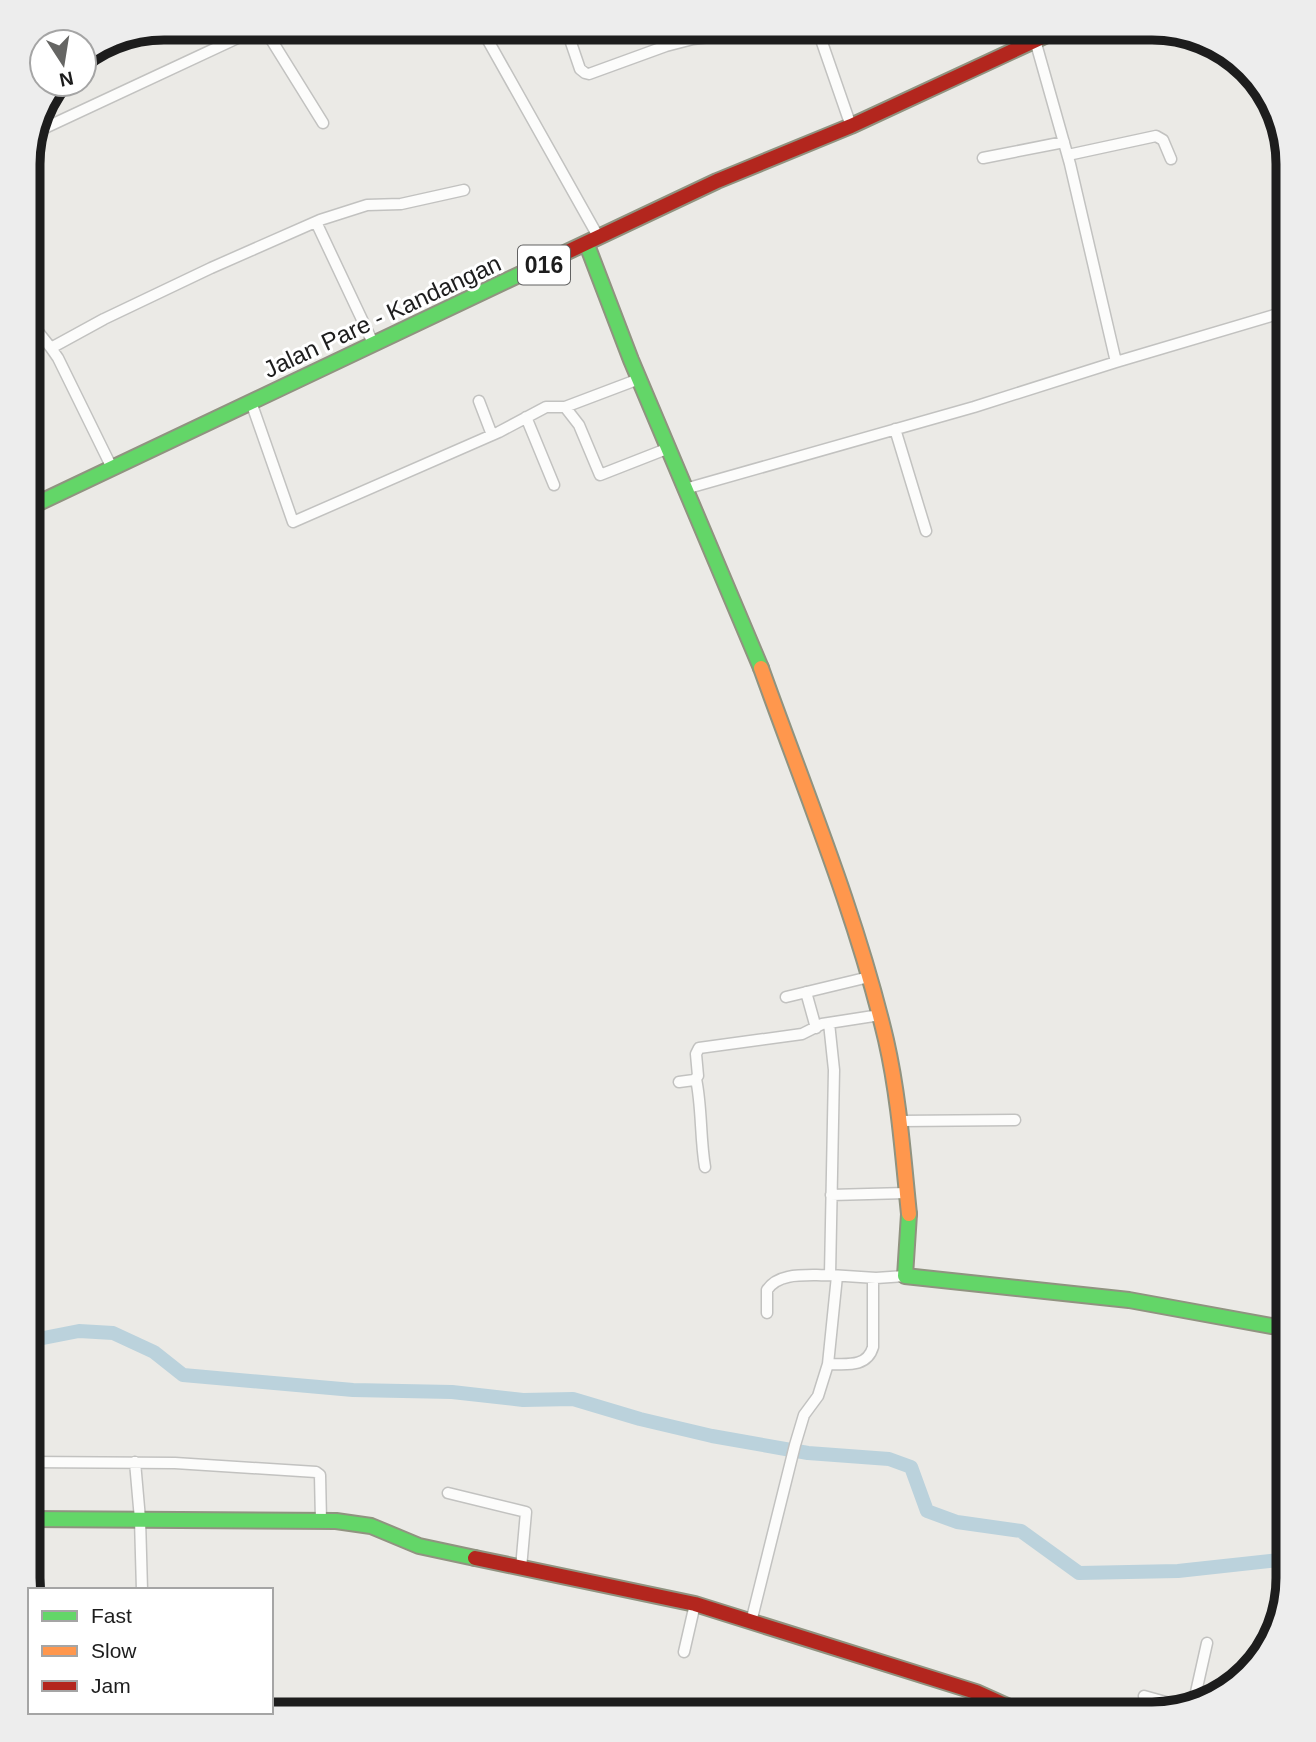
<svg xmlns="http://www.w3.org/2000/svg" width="1316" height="1742" font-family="Arial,sans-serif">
<rect width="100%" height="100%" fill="#ebeae6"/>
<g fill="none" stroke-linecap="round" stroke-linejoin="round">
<path stroke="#bbd2dc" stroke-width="14" d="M 28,1341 L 79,1331 L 113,1333 L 154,1352 L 183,1375 L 353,1390 L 452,1392 L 523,1400 L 573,1399 L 640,1419 L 712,1436 L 808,1453 L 889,1459 L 911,1467 L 927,1511 L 957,1522 L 1021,1531 L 1079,1573 L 1178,1571 L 1288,1559"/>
<g stroke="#c2c2c0" stroke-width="13">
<path id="street" d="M 264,28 L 323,123
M 481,28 L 599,238
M 566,28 L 580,69 L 585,73 L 589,74 L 666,46 L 693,39 L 784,28
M 817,28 L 851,126
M 1035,40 L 1070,164 L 1116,362
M 34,133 L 259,28
M 1068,155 L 1156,136 L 1163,140 L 1171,159
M 983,158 L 1064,142
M 316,222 L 374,345
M 28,319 L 51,348
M 479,401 L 492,435
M 251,402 L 293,522 L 499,432 L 546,407 L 565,407 L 579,425 L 600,475 L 669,448
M 565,407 L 639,379
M 526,417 L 554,485
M 895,429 L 926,531
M 112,468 L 58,358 L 51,348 L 104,319 L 211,268 L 320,220 L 367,205 L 401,204 L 464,190
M 685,489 L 974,407 L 1116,362 L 1288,311
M 806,992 L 816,1028
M 786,997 L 869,977
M 829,1023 L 834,1070 L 830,1275 L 876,1278 L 905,1276
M 696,1079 C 702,1107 700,1138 705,1167
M 679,1082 L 694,1080 L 698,1076 L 696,1054 L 699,1048 L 802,1034 L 822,1024 L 880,1015
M 900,1121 L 1015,1120
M 831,1195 L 906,1193
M 767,1313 L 767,1290 C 779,1271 809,1276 830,1275
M 828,1364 C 846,1364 867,1368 873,1347 L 873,1278
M 28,1462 L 175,1463 L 316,1472 L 320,1475 L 321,1521
M 135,1462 L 140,1519 L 142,1590
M 448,1493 L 526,1512 L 521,1568
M 751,1622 L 795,1445 L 804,1415 L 818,1396 L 828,1364 L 837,1276
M 684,1652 L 695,1604
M 1144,1696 L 1180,1706
M 1194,1701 L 1207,1643
M 158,1713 L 158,1712"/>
</g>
<g stroke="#909380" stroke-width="18">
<path id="fast" d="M 587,245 L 631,360 L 761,668
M 28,508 L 548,261
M 909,1214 L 905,1276 L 1129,1300 L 1288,1329
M 28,1519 L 336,1521 L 371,1526 L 419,1546 L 475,1558"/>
</g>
<g stroke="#909380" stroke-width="18">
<path id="slow" d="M 761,668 C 805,791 856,913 886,1040 C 899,1097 903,1156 909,1214"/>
</g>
<g stroke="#909380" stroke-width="18">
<path id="jam" d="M 548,261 L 717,181 L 851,126 L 1062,28
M 475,1558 L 695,1604 L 976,1692 L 1025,1714"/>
</g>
<use href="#street" stroke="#fcfcfb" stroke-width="10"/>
<use href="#fast" stroke="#63d668" stroke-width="14"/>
<use href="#slow" stroke="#ff974d" stroke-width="14"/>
<use href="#jam" stroke="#b3261e" stroke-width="14"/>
</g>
<g text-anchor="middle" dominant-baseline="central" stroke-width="6" stroke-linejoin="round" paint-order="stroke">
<rect fill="#fff" stroke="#616161" stroke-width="2" x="518" y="245.5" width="52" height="39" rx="5"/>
<g font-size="23" font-weight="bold" fill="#1d1d1d">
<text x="544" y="265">016</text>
</g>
<g font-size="24" fill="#1d1d1d" stroke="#fff">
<text transform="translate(382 316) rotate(-25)">Jalan Pare - Kandangan</text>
</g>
</g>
<path d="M0 0H1316V1742H0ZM164 40H1152A124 124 0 0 1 1276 164V1578A124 124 0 0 1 1152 1702H164A124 124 0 0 1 40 1578V164A124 124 0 0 1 164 40Z" fill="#ededed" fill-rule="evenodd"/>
<path fill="none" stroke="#1d1d1d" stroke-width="9" d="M164 40H1152A124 124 0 0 1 1276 164V1578A124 124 0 0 1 1152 1702H164A124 124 0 0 1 40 1578V164A124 124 0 0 1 164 40Z"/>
<rect x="28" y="1588" width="245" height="126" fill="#ffffff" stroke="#a5a5a5" stroke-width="2"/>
<rect x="42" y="1611" width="35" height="10" fill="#63d668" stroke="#a5a5a5" stroke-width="2"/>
<text x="91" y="1623" font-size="21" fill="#1d1d1d">Fast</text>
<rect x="42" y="1646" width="35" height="10" fill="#ff974d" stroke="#a5a5a5" stroke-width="2"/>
<text x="91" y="1658" font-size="21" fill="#1d1d1d">Slow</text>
<rect x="42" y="1681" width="35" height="10" fill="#b3261e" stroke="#a5a5a5" stroke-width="2"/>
<text x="91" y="1693" font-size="21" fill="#1d1d1d">Jam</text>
<g transform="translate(63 63) rotate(168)"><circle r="33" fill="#ffffff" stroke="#a5a5a5" stroke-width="2"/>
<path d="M0-5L12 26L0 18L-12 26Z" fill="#656563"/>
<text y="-10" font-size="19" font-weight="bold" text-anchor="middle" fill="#1d1d1d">N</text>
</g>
</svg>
